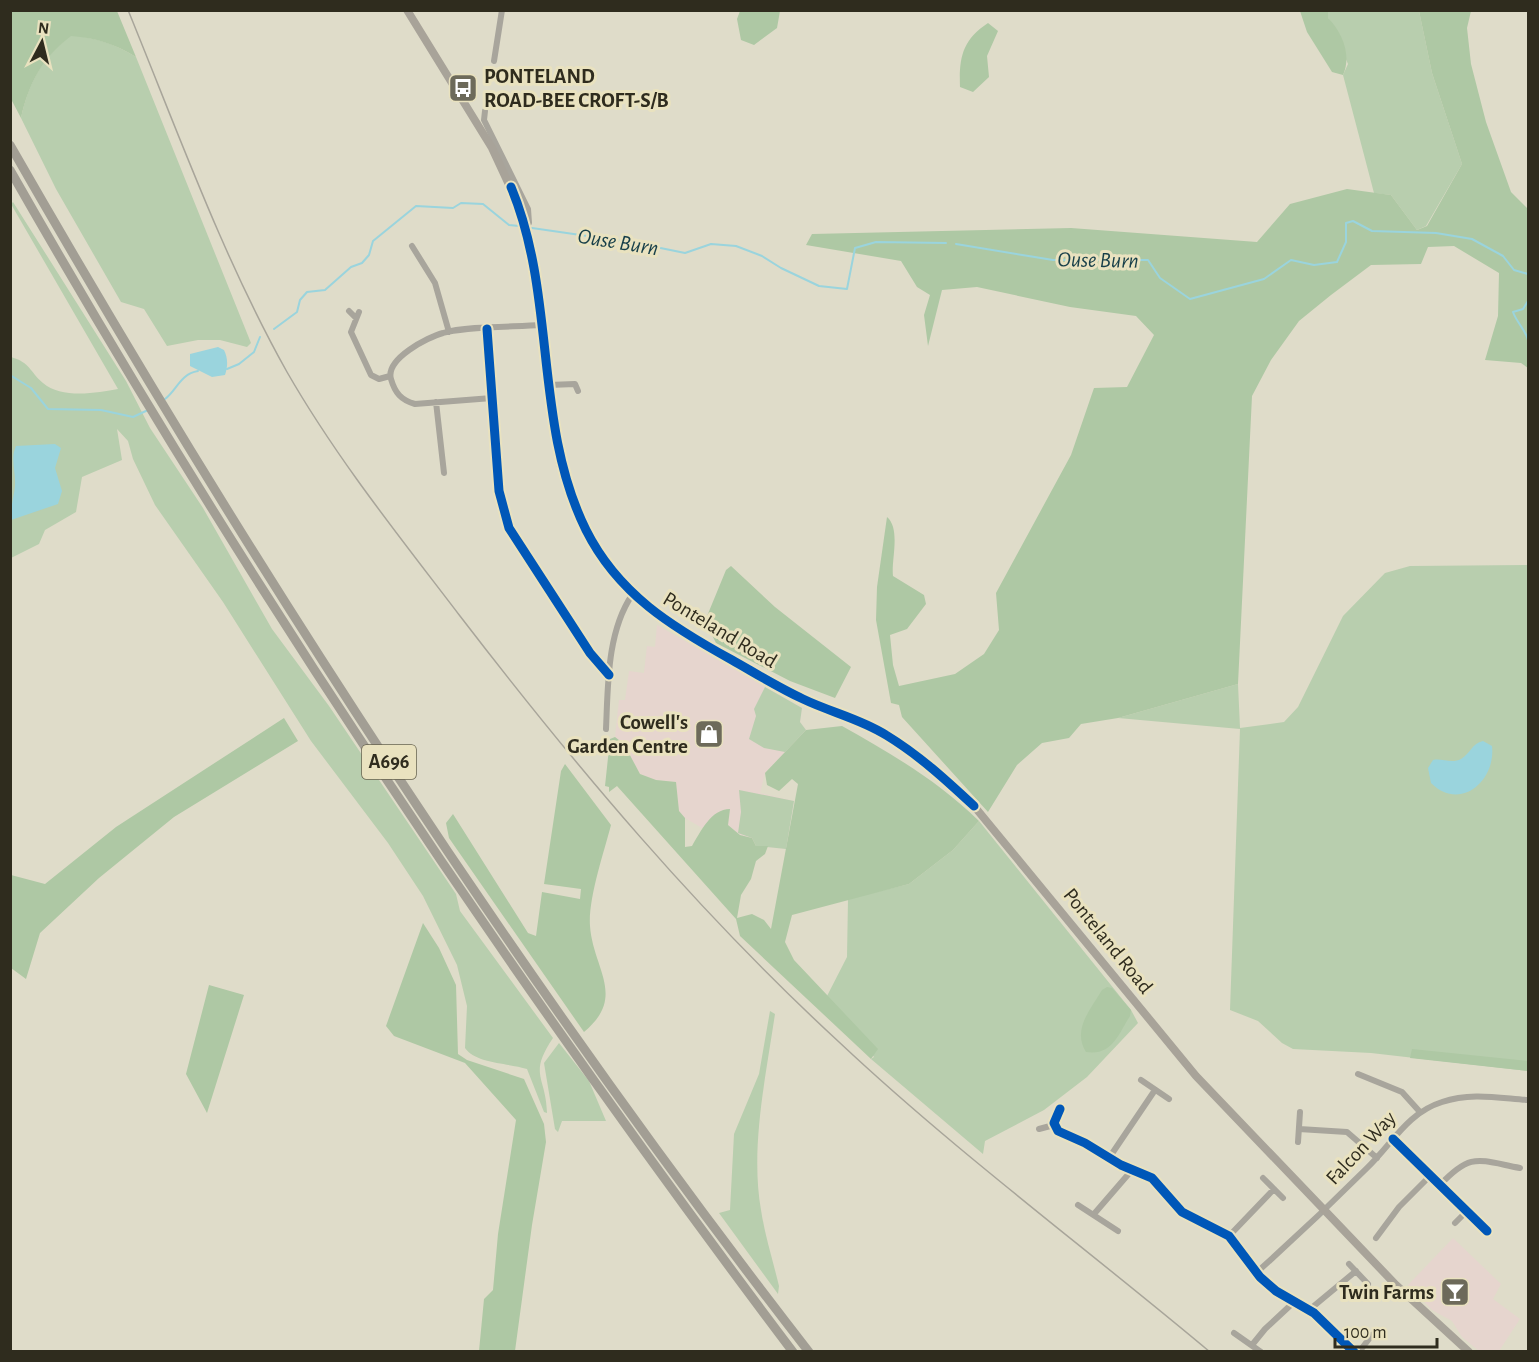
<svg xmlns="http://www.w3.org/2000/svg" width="1539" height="1362" font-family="'Alegreya Sans',sans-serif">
<rect width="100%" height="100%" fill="#dfdcc9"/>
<path fill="#e6d5ce" d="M 657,625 L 802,708 L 800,722 L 806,730 L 765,773 L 760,793 L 794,801 L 786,849 L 756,846 L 752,838 L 740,835 L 728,825 L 730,809 L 723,810 L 702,828 L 685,818 L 679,811 L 676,782 L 656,780 L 640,774 L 624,744 L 615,737 L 619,700 L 625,700 L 629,671 L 644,673 L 647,646 L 655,647 Z
M 1453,1238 L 1501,1284 L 1493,1299 L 1520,1319 L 1499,1351 L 1479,1351 L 1462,1337 L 1452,1321 L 1432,1310 L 1408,1285 Z"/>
<path fill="#b8ceae" d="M 1328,11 L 1419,11 L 1432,73 L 1462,164 L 1426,226 L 1417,230 L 1391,195 L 1374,193 L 1343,75 L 1348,64 L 1328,18 Z
M 71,35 C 96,38 115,44 136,57 L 251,343 L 247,347 L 220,340 L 198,340 L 167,346 L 144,309 L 121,302 L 56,189 L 21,118 C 29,82 42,58 71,35 Z
M 13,202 L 126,381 L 150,428 L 203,508 L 272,629 L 329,706 L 456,894 L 460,911 L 553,1038 C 528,1075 546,1076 547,1113 L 544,1112 L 527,1069 C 509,1063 476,1064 465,1048 L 467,1006 L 457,965 L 423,896 L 388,843 L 311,741 L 223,602 L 155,505 L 133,459 L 128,441 L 117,429 L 122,460 L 82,477 L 76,512 L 45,530 L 39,544 L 11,558 L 11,357 C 31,363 29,371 43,383 C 61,399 97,393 118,389 L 11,204 Z
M 1528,565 L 1528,1071 L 1371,1053 L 1293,1049 L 1282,1043 L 1258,1021 L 1230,1010 L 1240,729 L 1118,718 L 1238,684 L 1240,728 L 1284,722 L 1298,707 L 1343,616 L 1385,573 L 1410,566 Z
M 765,687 L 802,708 L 800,722 L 806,730 L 785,752 L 764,748 L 749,739 L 756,716 L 754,709 Z
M 739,790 L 794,801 L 786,849 L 756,846 L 752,838 L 738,833 L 741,812 Z
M 979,821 L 1131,1010 L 1138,1023 L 1087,1077 L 1044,1110 L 985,1141 L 983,1154 L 871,1059 L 874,1057 L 827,996 L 847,957 L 848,899 L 909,884 L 953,850 Z
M 770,1011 L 775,1014 C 766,1075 750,1148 761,1210 C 765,1236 773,1261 779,1286 L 778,1294 L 719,1213 L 730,1210 L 734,1134 L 759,1074 Z
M 559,1043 L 589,1081 L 606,1121 L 562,1121 L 558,1132 L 555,1129 L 544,1063 Z"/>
<path fill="#aec8a4" d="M 10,11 L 117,11 L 136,57 C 115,44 96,38 71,36 C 42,58 29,83 21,118 L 11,99 Z
M 740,11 L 780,11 L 777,28 L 754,45 L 741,40 L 737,19 Z
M 1300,11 L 1328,11 L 1328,18 C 1342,32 1352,55 1343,75 L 1332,72 L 1307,32 Z
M 1419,11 L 1471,11 L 1467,28 L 1471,64 L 1486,122 L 1511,192 L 1528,209 L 1528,368 L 1521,363 L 1485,360 L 1498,316 L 1499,273 L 1454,246 L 1428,247 L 1421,264 L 1371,265 L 1331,295 L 1299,321 L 1271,360 L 1252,396 L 1238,684 L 1118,718 L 1081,724 L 1069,738 L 1042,743 L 1017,765 L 988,812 L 902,717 L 899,705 L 891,703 L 876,620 L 877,587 L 887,517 C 901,529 891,560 893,576 L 924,595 L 926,604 L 907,629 L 890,635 L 893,665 L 899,686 L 955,674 L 984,654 L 999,630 L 996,593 L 1071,455 L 1094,388 L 1127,387 L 1154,335 L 1136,316 L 1070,307 L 977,287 L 942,290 L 928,346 L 924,315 L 930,295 L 917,287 L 901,261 L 806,245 L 812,234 L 1071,228 L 1257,242 L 1290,204 L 1347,189 L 1391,195 L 1417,230 L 1427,226 L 1462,164 L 1432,73 Z
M 988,23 L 998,31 L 987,56 L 989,77 L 973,92 L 960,87 C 959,58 962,40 988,23 Z
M 731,566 L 775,607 L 851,667 L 835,698 L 790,681 L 716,643 L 705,621 L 726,570 Z
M 284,718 L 298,741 L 174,817 L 99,878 L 40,933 L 26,979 L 11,968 L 11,875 L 45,884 L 116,827 Z
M 842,726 C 892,754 938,781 979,821 L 953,850 L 909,884 L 792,915 L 785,942 L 794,960 L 878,1049 L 871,1059 L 740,936 L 736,919 L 617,786 L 609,792 L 609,787 L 605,786 L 610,739 L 615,737 L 624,744 L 640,774 L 656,780 L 676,782 L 679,811 L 685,818 L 685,847 L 692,846 C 701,831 711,809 730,809 L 728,825 L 740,835 L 752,838 L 756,846 L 768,846 L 765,854 L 756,861 L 751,879 L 741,895 L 737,918 L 752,914 L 764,920 L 771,929 L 798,784 L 792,779 L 779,791 L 767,785 L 765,773 L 806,730 Z
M 565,764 L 611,825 C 604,852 588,899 590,926 C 593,969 627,996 584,1032 L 449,838 L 446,823 L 453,814 L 528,933 L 536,936 L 542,892 L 580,899 L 581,889 L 544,884 L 561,771 Z
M 423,923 L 439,948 L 456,985 L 458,1054 L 467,1060 L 524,1079 L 544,1124 L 546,1142 L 532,1225 L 515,1351 L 479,1351 L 484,1299 L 493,1290 L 498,1234 L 516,1120 L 465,1063 L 394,1036 L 386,1026 Z
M 209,985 L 244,995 L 207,1113 L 186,1074 Z
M 1107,987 L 1112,988 L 1131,1010 L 1130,1016 C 1118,1035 1112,1056 1086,1052 C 1072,1030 1090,1010 1102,990 Z
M 1412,1049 L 1528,1061 L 1528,1071 L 1410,1058 Z"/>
<path fill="#9ad4dd" d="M 218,347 L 224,350 C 228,358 228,366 225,375 L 212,377 L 190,366 L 190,354 Z
M 55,444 L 61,448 L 55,468 L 62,491 L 58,504 L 11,520 C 10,508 14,497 15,486 C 16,473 10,458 16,446 Z
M 1483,741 L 1492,746 C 1496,781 1460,812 1431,783 L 1428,768 L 1433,760 C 1442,758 1452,764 1461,759 C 1470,754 1472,743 1483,741 Z"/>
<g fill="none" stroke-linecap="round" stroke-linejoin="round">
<path stroke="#9ad4dd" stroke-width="2" d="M 532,228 L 636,243 L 685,253 L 711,244 L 736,246 L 762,256 L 781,268 L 819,286 L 847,289 L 855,248 L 876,242 L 946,243
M 956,244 L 1053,260 L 1148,260 L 1160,278 L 1190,299 L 1264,279 L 1291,260 L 1314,265 L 1337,262 L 1346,242 L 1346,223 L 1353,221 L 1372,231 L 1436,233 L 1472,239 L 1503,256 L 1514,270 L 1528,274
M 1528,301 L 1523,309 L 1513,312 C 1517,323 1525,329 1528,340
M 274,329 L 297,312 L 300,300 L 307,292 L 325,290 L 351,267 L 362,263 L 369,255 L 373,241 L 416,206 L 453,208 L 461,203 L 483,204 L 509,225 L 519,226
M 227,369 L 239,364 L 254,352 L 260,337
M 10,375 L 31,388 L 48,409 L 101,410 L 133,417 L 148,410
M 165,399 C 177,390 180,374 198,371"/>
<path stroke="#a8a59c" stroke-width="6" d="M 494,61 L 502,10
M 485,111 L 484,120 L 528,209 L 529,223 L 525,226
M 412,246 L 435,283 L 449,332
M 349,311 L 356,318
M 359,312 L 351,332 L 371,375 L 379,379 L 390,376
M 487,329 L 499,491 L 509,528 L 590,653 L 609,675
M 549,385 L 575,384 L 578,391
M 492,398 L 415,404 C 401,400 395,393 391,379 C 385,359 428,337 443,333 C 466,326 515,327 541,325
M 436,402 L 444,473
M 606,729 C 608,685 607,632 632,595
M 1358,1074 L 1402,1092 L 1420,1112
M 1141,1080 L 1169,1099
M 1060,1109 L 1054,1123 L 1058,1131 L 1085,1143 L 1121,1165 L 1152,1178 L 1182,1212 L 1229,1236 L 1260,1277 L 1276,1291 L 1314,1313 L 1354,1352
M 1039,1129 L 1054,1125
M 1299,1129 L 1347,1132 L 1377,1158
M 1393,1139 L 1487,1231
M 1298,1142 L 1300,1112
M 1109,1158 L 1155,1090
M 1263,1178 L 1283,1198
M 1440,1185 C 1471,1152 1478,1160 1520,1168
M 1078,1205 L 1118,1231
M 1094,1214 L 1132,1170
M 1455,1223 L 1467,1211
M 1229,1236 L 1274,1189
M 1376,1238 L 1399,1207 L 1430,1176
M 1349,1264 L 1368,1284
M 1256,1273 C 1294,1239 1331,1204 1367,1168 C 1392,1144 1407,1113 1442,1102 C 1471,1092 1499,1098 1528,1100
M 1309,1310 L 1356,1271
M 1234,1333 L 1261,1352
M 1252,1345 L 1265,1329 L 1294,1302
M 1359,1352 L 1372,1335"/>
<path stroke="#a8a399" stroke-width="8" d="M 407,10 L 492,148 L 519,206 L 538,292 L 560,464 L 586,531 L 619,581 L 665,621 L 691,638 L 803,699 L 884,733 L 934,768 L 974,806 L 1196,1076 L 1396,1285 L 1469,1352"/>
<path stroke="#a29e94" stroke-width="9" d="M 10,145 C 250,564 513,971 809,1352
M 10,170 C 244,581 508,974 793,1352"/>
<path stroke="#a8a59a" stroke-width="1.5" d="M 128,10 C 178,132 223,258 287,372 C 337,459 399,536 460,616 C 576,767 698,912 839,1042 C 956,1152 1086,1248 1210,1352"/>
<g stroke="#e9e2bf" stroke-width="13">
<path id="cycleway" d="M 511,187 C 557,297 533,423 586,530 C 618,594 672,627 732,660 C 755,673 779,688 803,699 C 830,712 861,719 886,735 C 919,755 946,780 974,806
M 487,329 L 499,491 L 509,528 L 590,653 L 609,675
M 1060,1109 L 1054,1123 L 1058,1131 L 1085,1143 L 1121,1165 L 1152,1178 L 1182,1212 L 1229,1236 L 1260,1277 L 1276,1291 L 1314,1313 L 1354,1352
M 1393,1139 L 1487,1231"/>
</g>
<use href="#cycleway" stroke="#0057b8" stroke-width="9"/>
</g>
<defs>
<g id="bus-square" transform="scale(1.5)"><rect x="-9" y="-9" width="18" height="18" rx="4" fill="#6d6a5a" stroke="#e9e2bf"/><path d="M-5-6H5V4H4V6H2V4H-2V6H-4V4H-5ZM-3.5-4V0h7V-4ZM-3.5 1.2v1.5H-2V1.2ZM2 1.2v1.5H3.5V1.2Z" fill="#fff"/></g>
<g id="shop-square" transform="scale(1.5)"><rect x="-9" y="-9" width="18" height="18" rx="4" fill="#6d6a5a" stroke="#e9e2bf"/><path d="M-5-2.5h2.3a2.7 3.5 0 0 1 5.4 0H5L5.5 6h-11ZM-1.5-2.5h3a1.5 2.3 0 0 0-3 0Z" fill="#fff"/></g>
<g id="bar-square" transform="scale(1.5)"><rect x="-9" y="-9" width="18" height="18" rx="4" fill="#6d6a5a" stroke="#e9e2bf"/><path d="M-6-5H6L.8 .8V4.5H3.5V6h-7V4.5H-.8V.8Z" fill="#fff"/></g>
</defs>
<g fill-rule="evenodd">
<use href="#bus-square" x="463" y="88"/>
<use href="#shop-square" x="709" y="734"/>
<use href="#bar-square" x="1455" y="1292"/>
</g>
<g text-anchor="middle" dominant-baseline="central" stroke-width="6" stroke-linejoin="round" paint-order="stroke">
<rect fill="#e9e2bf" stroke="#67634e" stroke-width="1.5" x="362" y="745" width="54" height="34" rx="4.5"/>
<g font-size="20" font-weight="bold" fill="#2f2c1e">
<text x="389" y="762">A696</text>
</g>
<g font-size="21" font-weight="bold" fill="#2f2c1e" stroke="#e9e2bf" text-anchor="end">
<text x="484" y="76" text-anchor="start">PONTELAND<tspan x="484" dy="24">ROAD-BEE CROFT-S/B</tspan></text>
<text x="688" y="722">Cowell's<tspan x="688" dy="24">Garden Centre</tspan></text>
<text x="1434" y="1292">Twin Farms</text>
</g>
<g font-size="21" fill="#2f2c1e" stroke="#e9e2bf">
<text transform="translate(720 630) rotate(31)">Ponteland Road</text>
<text transform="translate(1108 941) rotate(51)">Ponteland Road</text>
<text transform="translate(1361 1148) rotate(-47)">Falcon Way</text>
</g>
<g font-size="22" font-style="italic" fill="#173f49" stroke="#e9e2bf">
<text transform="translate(618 242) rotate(9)">Ouse Burn</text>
<text transform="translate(1098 260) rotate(1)">Ouse Burn</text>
</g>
</g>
<rect width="1539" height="1362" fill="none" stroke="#2f2c1e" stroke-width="24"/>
<g transform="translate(42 42) rotate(7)" stroke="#e9e2bf" stroke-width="4.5" paint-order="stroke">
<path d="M0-4.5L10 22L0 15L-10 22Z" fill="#2f2c1e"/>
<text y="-9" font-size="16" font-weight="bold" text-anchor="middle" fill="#2f2c1e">N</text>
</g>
<path d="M1335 1338v9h102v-9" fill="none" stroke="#2f2c1e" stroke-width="3"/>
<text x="1344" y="1338" font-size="18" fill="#2f2c1e" stroke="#e9e2bf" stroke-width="4.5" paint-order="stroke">100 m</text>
</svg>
